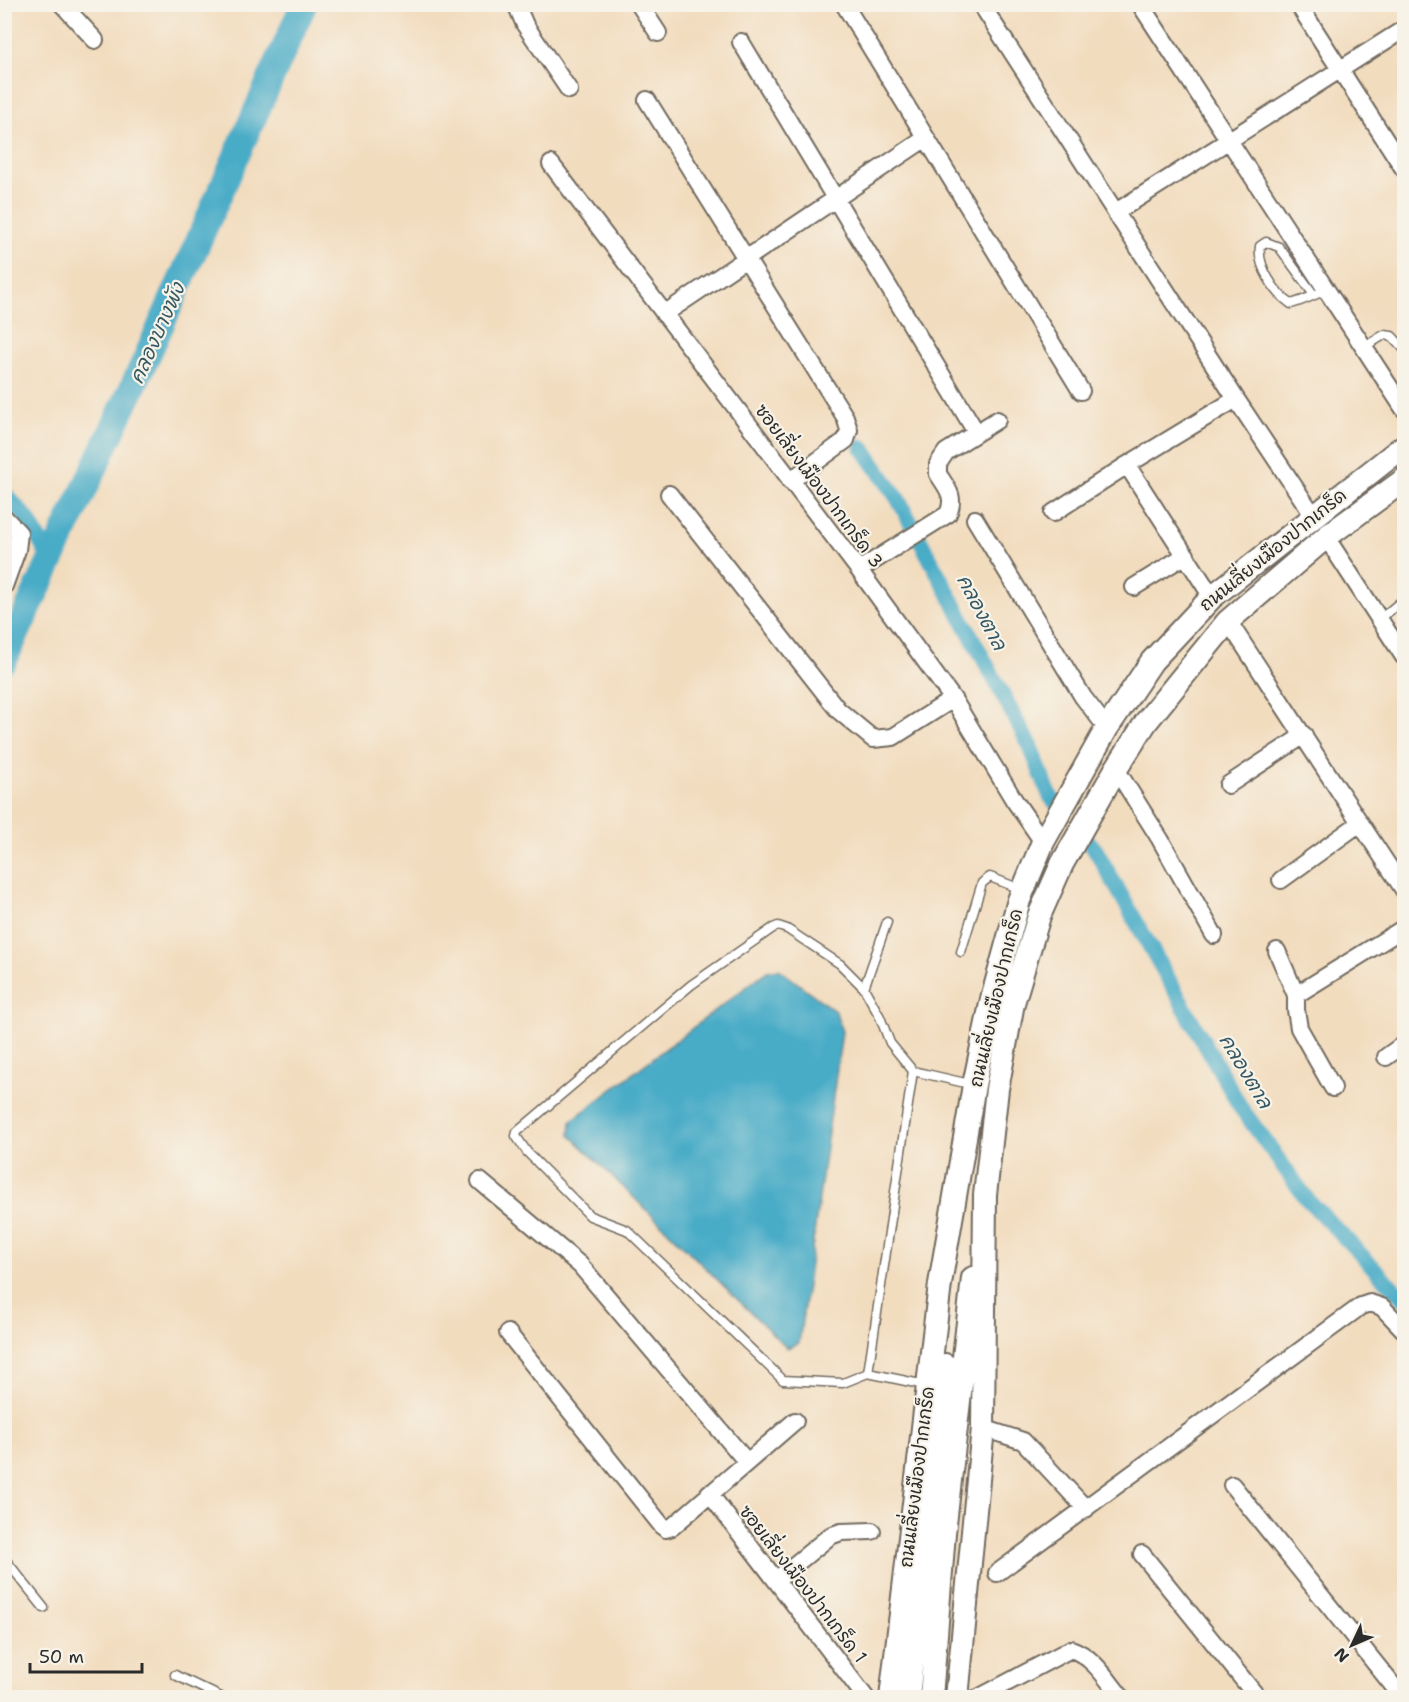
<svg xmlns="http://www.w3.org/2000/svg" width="1409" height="1702" font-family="'Shantell Sans','Playpen Sans Thai',sans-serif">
<rect width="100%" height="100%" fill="#f7f3e8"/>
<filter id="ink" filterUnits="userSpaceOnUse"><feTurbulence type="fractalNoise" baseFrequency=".0167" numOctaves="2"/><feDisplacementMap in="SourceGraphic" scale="12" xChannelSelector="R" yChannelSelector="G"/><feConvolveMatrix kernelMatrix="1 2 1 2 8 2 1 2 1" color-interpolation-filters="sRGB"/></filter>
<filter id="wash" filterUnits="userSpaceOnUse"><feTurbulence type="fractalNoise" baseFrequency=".008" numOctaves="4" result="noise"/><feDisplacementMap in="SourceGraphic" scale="24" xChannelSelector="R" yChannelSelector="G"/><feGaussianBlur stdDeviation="1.35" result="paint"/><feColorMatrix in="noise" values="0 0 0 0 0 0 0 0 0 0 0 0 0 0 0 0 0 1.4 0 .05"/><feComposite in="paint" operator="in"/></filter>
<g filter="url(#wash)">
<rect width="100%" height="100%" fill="#f2dcbe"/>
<path fill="#48acc7" stroke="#3a6c79" stroke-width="1.5" d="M 779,969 L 836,1012 L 842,1032 L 799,1343 L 787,1348 L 570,1135 L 571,1121 L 767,971 Z"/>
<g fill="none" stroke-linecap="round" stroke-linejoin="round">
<path stroke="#48acc7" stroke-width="16" d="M 862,447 L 898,499 L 1030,746 L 1050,796 L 1055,802
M 4,493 L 27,518 L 50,560
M 1086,839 L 1095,849 L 1241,1108 L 1307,1199 L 1404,1299"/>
<path stroke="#48acc7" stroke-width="27" d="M 4,660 L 144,363 L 304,4"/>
</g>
</g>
<g filter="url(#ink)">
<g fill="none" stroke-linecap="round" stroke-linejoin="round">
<g stroke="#71695e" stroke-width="11">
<path id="lane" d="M 1314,295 L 1279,247 L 1266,242 L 1260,246 C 1257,266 1275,293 1291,304 C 1303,301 1314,295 1326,290
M 1364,347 L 1384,335 L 1392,336 L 1404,349
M 1380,619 L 1404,599
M 961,952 L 982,883 L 990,877 L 1023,890
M 864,988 L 887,922
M 868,1373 L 913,1071
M 925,1385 L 868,1373 L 843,1383 L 783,1380 L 627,1230 L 590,1216 L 527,1152 L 516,1136 L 517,1132 L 691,985 L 773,928 L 778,926 L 787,929 L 840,964 L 864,988 L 880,1017 L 890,1043 L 913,1071 L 974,1085
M 4,1558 L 44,1608
M 175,1675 L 223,1698"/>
</g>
<g stroke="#71695e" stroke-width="20">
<path id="street" d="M 62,4 L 95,40
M 516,4 L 525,25 L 569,90
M 639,4 L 658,33
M 844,4 L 1081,391
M 981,4 L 1236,399 L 1313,515
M 1140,4 L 1404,409
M 1298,4 L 1404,169
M 741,42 L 976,432
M 647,100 L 845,417 L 849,430 L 846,440 L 790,481
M 551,164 L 859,570 L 953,699 L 1014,800 L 1043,842
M 1116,212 L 1404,29
M 664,314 L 926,138
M 1127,465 L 1212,597
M 669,494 L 838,710 L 873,739 L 893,737 L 953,699
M 1053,513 L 1127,465 L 1236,399
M 4,517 L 19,533 L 17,550 L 4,586
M 975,519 L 1083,697 L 1107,728
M 1326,537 L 1404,657
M 859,570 L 948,514 C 956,497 947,488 938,474 L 938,464 L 946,452 L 997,420
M 1134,587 L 1186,555
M 1228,621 L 1404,890
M 1116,769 L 1160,839 L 1214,935
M 1228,785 L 1304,735
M 1281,880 L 1360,823
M 1277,951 L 1296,995
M 1386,1057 L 1404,1044
M 1333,1088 L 1299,1028 L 1296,1010 L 1296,995 L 1404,928
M 480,1181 L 580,1265 L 747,1462
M 508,1333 L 662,1526 L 666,1529 L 672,1527 L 795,1421
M 983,1428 L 1023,1441 L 1086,1509
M 1232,1485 L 1403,1698
M 709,1493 L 866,1698
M 1142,1554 L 1258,1698
M 997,1573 L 1361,1306 L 1370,1303 L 1382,1307 L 1404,1330
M 776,1580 L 830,1536 L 841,1532 L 872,1531
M 978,1698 L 1071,1649 C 1094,1657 1107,1680 1122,1698"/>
</g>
<g stroke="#71695e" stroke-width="26">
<path id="secondary" d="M 891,1698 L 940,1284 L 974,1085 L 992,999 L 1019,900 L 1043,842 L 1107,728 L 1152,661 L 1212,597 L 1404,446
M 908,1698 C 919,1586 936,1476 945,1365
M 931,1698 L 944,1533 L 973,1278
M 957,1698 L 983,1428 L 985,1195 L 997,1089 L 1013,1003 L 1039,916 L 1062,864 L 1116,769 L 1146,722 L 1228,621 L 1326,537 L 1404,480"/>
</g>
<use href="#lane" stroke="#fff" stroke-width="8"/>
<use href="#street" stroke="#fff" stroke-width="16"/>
<use href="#secondary" stroke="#fff" stroke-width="22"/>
</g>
</g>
<g text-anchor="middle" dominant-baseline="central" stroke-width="4.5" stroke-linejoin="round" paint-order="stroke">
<g font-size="18" fill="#2b2b2b" stroke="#f7f3e8">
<text transform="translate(819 486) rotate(53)">ซอยเลี่ยงเมืองปากเกร็ด 3</text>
<text transform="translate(1273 550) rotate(-39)">ถนนเลี่ยงเมืองปากเกร็ด</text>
<text transform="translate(996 998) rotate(-77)">ถนนเลี่ยงเมืองปากเกร็ด</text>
<text transform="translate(917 1477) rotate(-83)">ถนนเลี่ยงเมืองปากเกร็ด</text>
<text transform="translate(803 1584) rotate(52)">ซอยเลี่ยงเมืองปากเกร็ด 1</text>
</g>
<g font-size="20" font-style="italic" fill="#355862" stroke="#f7f3e8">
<text transform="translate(157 333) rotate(-66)">คลองบางพัง</text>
<text transform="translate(982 612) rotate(62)">คลองตาล</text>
<text transform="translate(1246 1071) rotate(59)">คลองตาล</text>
</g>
</g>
<rect width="1409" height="1702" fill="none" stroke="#f7f3e8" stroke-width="24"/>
<g transform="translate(1352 1645) rotate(226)" stroke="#f7f3e8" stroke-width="4.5" paint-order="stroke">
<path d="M0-4.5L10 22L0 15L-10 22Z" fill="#2b2b2b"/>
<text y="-9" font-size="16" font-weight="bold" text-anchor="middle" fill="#2b2b2b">N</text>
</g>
<path d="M30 1663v9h112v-9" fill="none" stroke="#2b2b2b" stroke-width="3"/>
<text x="39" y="1663" font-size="18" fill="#2b2b2b" stroke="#f7f3e8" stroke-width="4.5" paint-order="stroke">50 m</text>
</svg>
